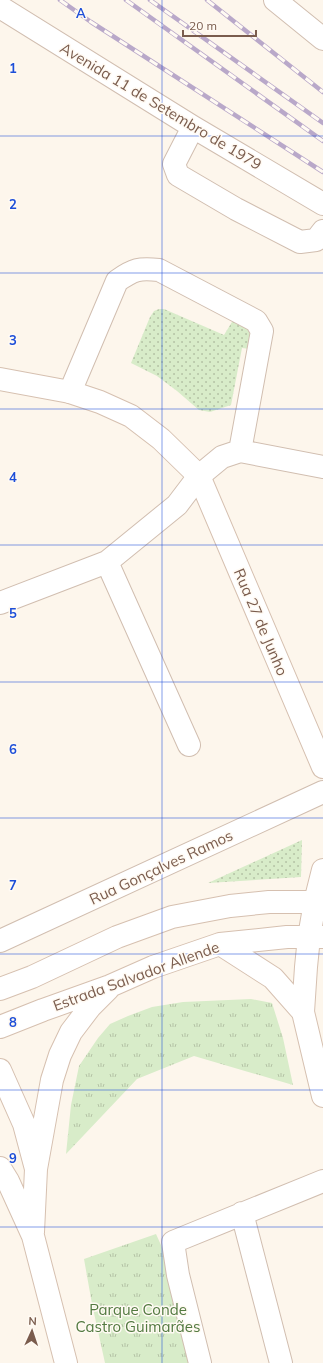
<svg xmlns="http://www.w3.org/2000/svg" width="323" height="1363" font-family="Mulish,sans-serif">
<defs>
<pattern id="grass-dots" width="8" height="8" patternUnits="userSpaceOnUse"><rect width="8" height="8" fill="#d8ecc9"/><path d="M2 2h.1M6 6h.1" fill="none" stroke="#b4c2a5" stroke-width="1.8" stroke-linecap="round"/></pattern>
<pattern id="park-tufts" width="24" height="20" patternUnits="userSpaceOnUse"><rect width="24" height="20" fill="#d8ecc9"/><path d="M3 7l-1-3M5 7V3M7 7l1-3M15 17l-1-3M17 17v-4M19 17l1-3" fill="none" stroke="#b4c2a5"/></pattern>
</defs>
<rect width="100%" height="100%" fill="#fdf6ec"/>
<path fill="url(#grass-dots)" d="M 159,309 L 164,309 L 224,335 L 235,317 L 254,327 L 250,349 L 242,348 L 231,405 L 210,412 L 199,410 L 177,391 L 157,376 L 131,363 L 150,317 L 154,311 Z
M 302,840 L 301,877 L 208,883 Z"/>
<path fill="url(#park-tufts)" d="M 251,999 L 272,1003 L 283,1038 L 293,1085 L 194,1056 L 137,1079 L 66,1154 L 71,1105 L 79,1066 L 98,1038 L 110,1024 L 128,1016 L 152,1007 L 183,1002 Z
M 156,1234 L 165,1254 L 192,1363 L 105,1363 L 92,1304 L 84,1259 Z"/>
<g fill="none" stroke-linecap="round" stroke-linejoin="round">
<g stroke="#d1beb0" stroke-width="24">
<path id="street" d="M 275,0 L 323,39
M 0,7 L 193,127 L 323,204
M 193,127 L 174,164 L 178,175 L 236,209 L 300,242 L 316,240 L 323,231
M 70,392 L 117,281 C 134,269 139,268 159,270 L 256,321 L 262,331 L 240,451
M 107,562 L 189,745
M 0,603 L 107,562 L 177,505 L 199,476 L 222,457 L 240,451 L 323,467
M 0,941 L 323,792
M 242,1213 L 281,1363
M 200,1363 L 178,1275 L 173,1242 L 323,1181"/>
</g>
<g stroke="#d6c0b0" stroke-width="24">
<path id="secondary" d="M 0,379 L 70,392 L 100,402 L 131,416 L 161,439 L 199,476 L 323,767
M 323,870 L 315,902 L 309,937 L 306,967 L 303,1012 L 323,1096
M 220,944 L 273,978 L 303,1012
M 0,989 L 32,977 L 117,937 L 172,917 L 230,906 L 269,902 L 323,902
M 0,1027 L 43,1010 L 110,986 L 153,967 L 220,944 L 287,937 L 323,937
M 0,1070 L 24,1124 L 36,1169 L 33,1232
M 0,1168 L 8,1181 L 33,1236 L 66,1363
M 36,1169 L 52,1080 L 60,1055 L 71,1032 L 90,1007 L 108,989"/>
</g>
<use href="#street" stroke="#fff" stroke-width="22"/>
<use href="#secondary" stroke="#fff" stroke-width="22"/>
<g stroke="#b9a8c9" stroke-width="4.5">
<path id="rail" d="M 60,0 L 91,22 L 323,172
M 126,0 L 323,141
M 150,0 L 323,123
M 207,0 L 323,92"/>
</g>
<use href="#rail" stroke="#fffaf3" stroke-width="3" stroke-dasharray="9" stroke-linecap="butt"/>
</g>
<path fill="none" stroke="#1d4ed8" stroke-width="1" stroke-opacity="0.55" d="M 162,0 L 162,1363M 0,136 L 323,136M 0,273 L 323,273M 0,409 L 323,409M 0,545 L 323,545M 0,682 L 323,682M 0,818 L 323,818M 0,954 L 323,954M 0,1090 L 323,1090M 0,1227 L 323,1227"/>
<g text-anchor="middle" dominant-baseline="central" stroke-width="3" stroke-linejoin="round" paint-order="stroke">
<g font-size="15" fill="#7a5c4d" stroke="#fffaf3">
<text transform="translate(161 106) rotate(31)">Avenida 11 de Setembro de 1979</text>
<text transform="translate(261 622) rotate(67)">Rua 27 de Junho</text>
<text transform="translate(161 867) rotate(-25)">Rua Gonçalves Ramos</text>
<text transform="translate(136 976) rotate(-20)">Estrada Salvador Allende</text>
</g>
<g font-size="15" fill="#537a41" stroke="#fffaf3">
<text x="138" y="1309">Parque Conde<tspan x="138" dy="17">Castro Guimarães</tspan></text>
</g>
</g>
<g font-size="13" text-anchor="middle" font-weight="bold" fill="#1d4ed8" stroke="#fffaf3" stroke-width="3" stroke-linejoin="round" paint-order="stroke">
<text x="81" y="18">A</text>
<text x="13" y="73">1</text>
<text x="13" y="209">2</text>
<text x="13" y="345">3</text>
<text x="13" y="482">4</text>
<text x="13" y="618">5</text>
<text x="13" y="754">6</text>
<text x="13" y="890">7</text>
<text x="13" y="1027">8</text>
<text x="13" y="1163">9</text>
</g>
<g transform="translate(32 1331) rotate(3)" stroke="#fffaf3" stroke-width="3" paint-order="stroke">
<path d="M0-3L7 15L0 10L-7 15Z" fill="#7a5c4d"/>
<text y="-6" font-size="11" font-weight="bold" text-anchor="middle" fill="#7a5c4d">N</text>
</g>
<path d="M183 30v6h73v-6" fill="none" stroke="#7a5c4d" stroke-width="2"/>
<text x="189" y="30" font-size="12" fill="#7a5c4d" stroke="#fffaf3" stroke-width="3" paint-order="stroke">20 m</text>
</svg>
